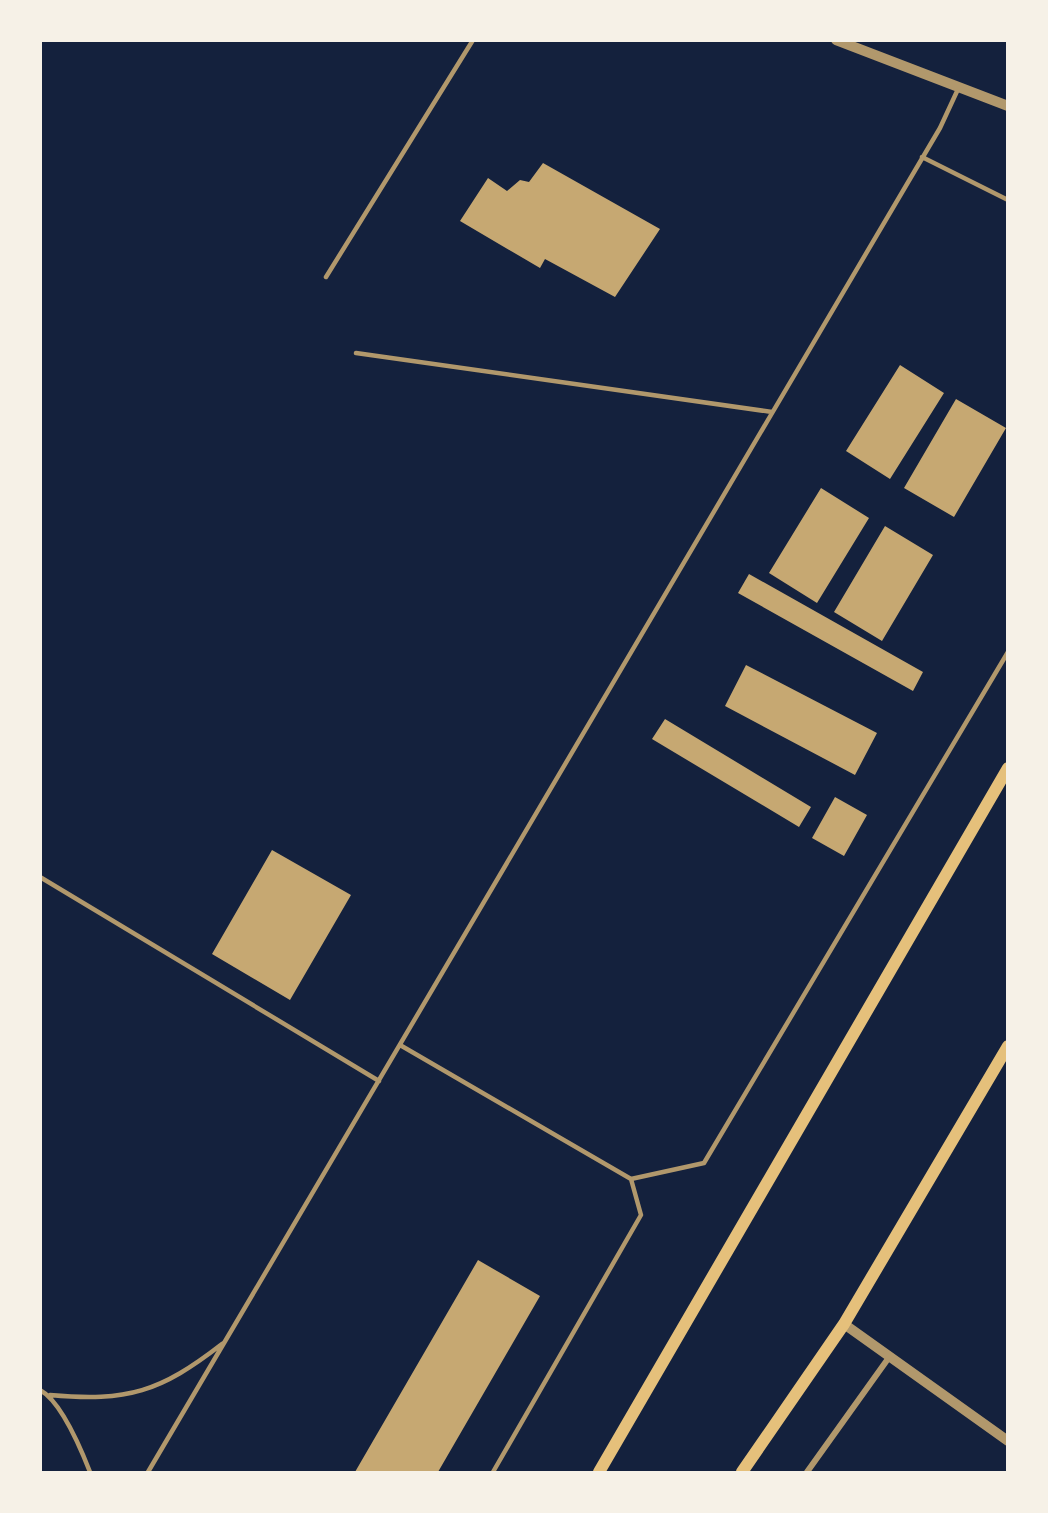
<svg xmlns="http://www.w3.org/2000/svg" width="1048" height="1513" font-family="Arial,sans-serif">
<rect width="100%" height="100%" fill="#14213d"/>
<path fill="#c6a872" d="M 543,163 L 660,229 L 615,297 L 545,259 L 540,268 L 460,221 L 488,178 L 507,191 L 520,180 L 529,182 Z
M 900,365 L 944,393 L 890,479 L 846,451 Z
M 956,399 L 1006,428 L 954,517 L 904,488 Z
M 821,488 L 869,518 L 817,603 L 769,573 Z
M 885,526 L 933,555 L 882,641 L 834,612 Z
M 749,574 L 923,672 L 913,691 L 738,593 Z
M 746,665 L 877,733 L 855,775 L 725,706 Z
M 665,719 L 811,807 L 799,827 L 652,739 Z
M 835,797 L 867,815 L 844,856 L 812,838 Z
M 272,850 L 351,895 L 290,1000 L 212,954 Z
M 478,1260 L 540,1296 L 438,1472 L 355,1472 Z"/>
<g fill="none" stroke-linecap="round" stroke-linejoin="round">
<path stroke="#b1986c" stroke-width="4.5" d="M 922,157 L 1008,200
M 326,277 L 473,40
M 356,353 L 772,412
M 40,877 L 379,1081
M 400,1045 L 631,1179 L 641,1215 L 493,1472
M 631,1179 L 704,1163 L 1008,652
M 40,1390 C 62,1402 81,1449 90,1472
M 50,1395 C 128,1402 160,1392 222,1344
M 148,1472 L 940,128 L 959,87"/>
<path stroke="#b1986c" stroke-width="6" d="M 807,1472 L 890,1356"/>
<path stroke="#b1986c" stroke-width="10" d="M 836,40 L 1008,106
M 844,1324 L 1008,1441"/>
<path stroke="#e5c07b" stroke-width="12" d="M 599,1472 L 1008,768
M 742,1472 L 844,1324 L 1008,1046"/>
</g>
<rect width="1048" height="1513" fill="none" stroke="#f6f1e7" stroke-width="84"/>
</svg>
